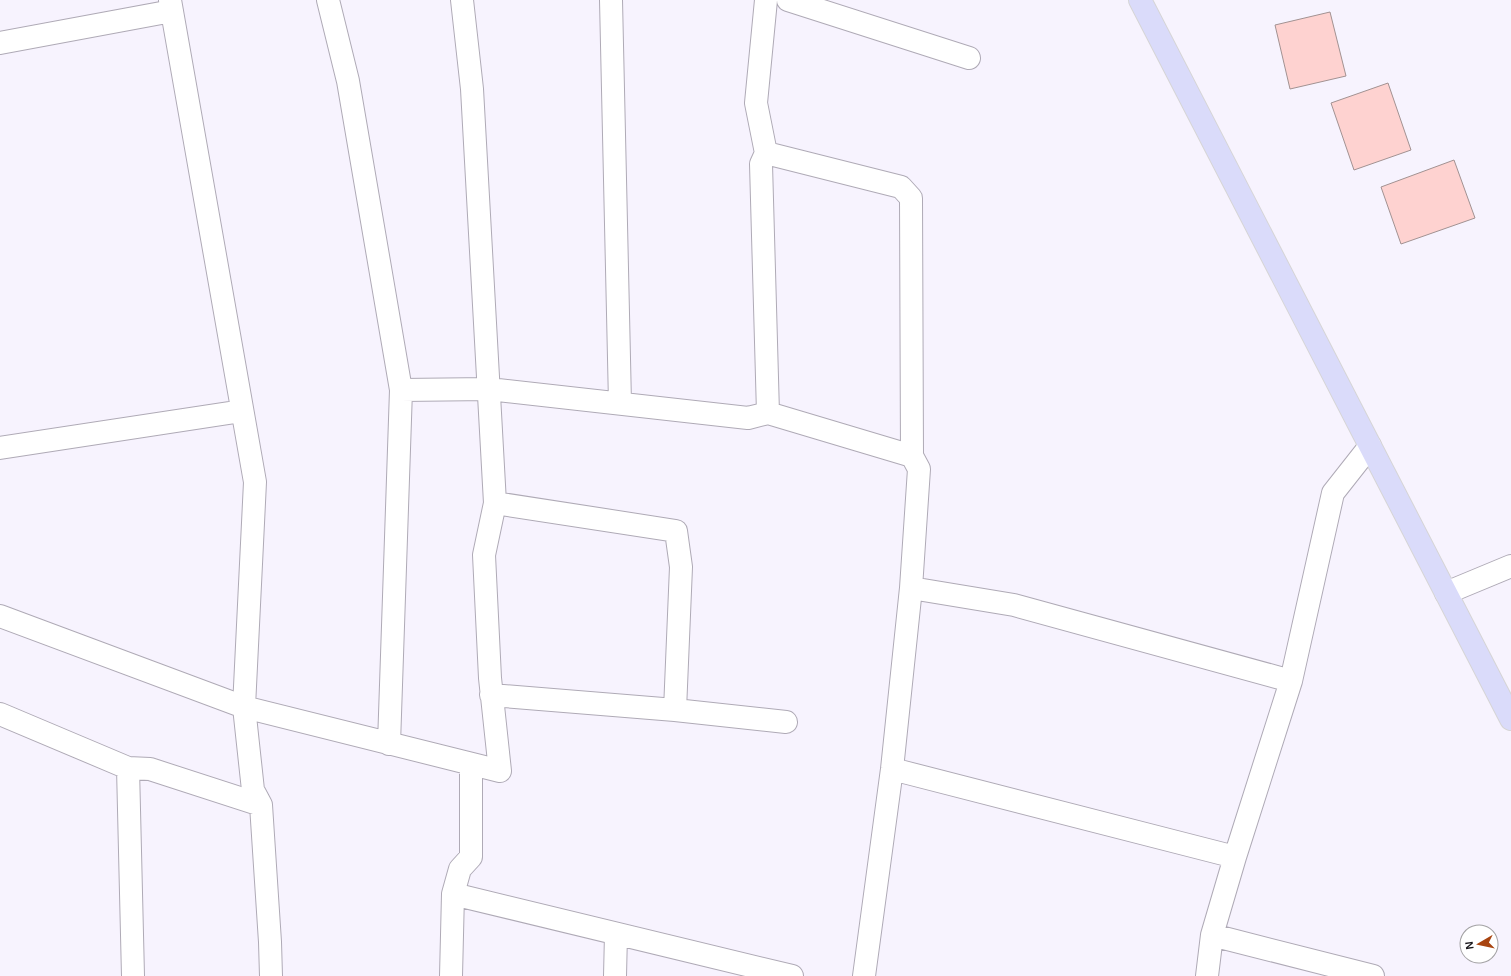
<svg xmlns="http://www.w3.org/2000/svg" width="1511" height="976" font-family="Arial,sans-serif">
<rect width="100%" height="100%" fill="#f7f3fe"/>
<path fill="#fed2d0" stroke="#a29292" d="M 1330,12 L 1346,76 L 1290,89 L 1275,25 Z
M 1388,83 L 1411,150 L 1354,170 L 1331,103 Z
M 1454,160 L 1475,218 L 1401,244 L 1381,187 Z"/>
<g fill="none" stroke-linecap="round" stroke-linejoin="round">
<g stroke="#afaab6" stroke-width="24">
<path id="minor" d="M 170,0 L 255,482 L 244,707 L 253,790 L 261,805 L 270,942 L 271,976
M 328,0 L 348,81 L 401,390 L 389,744
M 611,0 L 620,403
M 766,0 L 756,103 L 766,153 L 761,164 L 768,413
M 788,0 L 969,58
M 0,43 L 172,11
M 766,153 L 901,187 L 911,198 L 912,456 L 919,469 L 911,588 L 892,769 L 864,976
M 401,390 L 489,389 L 748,418 L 768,413 L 912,456
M 0,448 L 242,411
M 495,503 L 676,531 L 681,567 L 675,710
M 911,588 L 1014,605 L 1291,681
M 1446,593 L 1511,566
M 0,616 L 244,707 L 500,771 L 490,678 L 484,555 L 495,503 L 472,89 L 462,0
M 491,695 L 675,710 L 786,722
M 0,714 L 128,768 L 150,769 L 261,805
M 128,768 L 133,976
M 892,769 L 1235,857
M 453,894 L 792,976
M 1212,935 L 1373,976
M 451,976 L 453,894 L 460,869 L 471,857 L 471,764
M 615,976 L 616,934
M 1207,976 L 1212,935 L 1235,857 L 1291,681 L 1333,493 L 1370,446"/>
</g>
<g stroke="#d6d5d6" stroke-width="24">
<path id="major" d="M 1140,0 L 1511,719"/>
</g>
<use href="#minor" stroke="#fff" stroke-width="22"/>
<use href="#major" stroke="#dadbfa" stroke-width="22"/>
</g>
<g transform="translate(1479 944) rotate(261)"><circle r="19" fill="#ffffff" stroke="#a3a2a4"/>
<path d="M0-3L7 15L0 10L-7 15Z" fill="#a84410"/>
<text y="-6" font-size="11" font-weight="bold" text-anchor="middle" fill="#19171c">N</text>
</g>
</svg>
